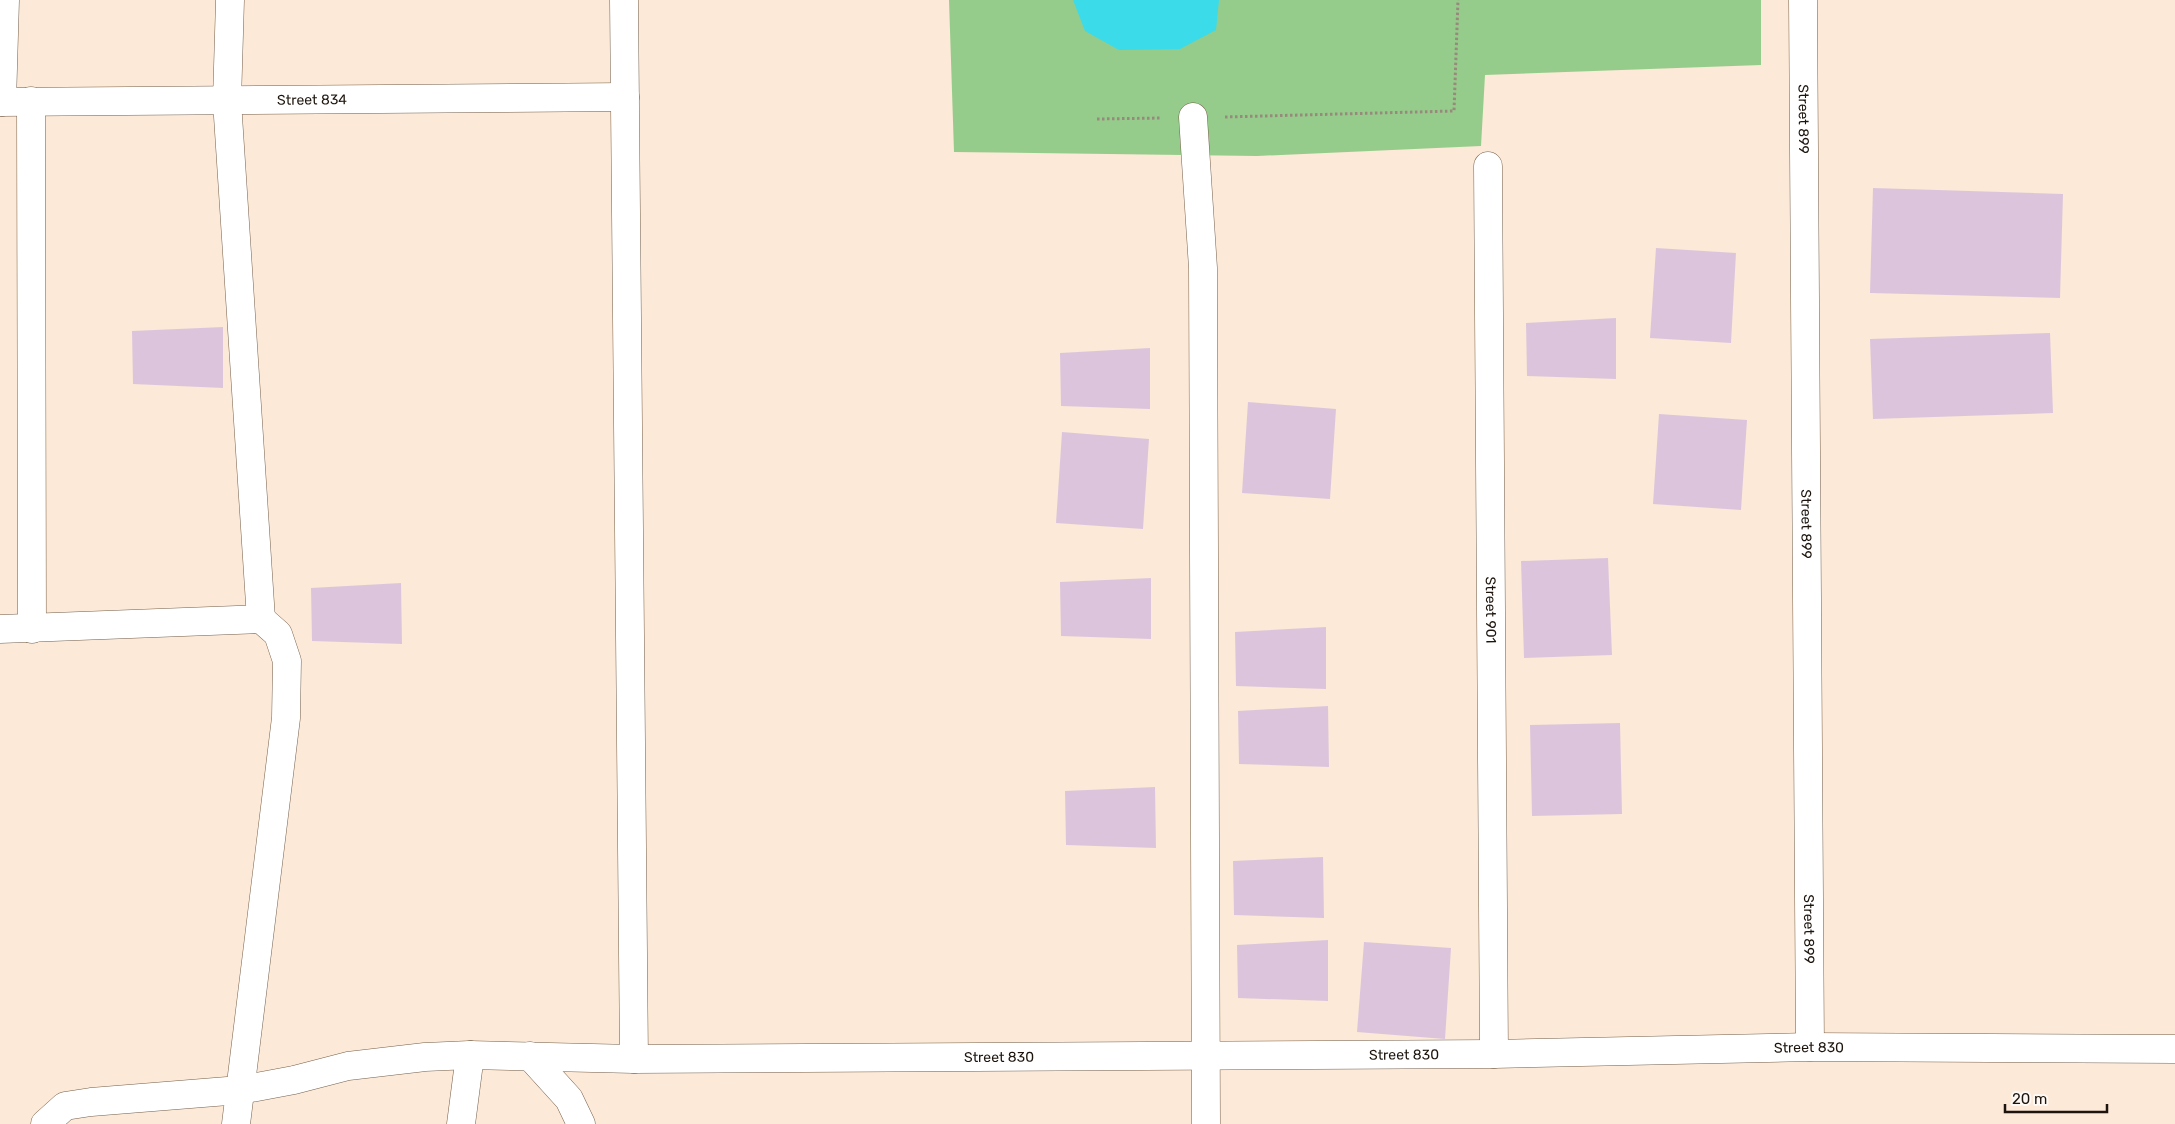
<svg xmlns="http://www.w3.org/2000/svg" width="2175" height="1124" font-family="Rubik,sans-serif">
<rect width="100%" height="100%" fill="#fce9d7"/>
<path fill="#96cc8b" d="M 949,0 L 1761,0 L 1761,65 L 1485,75 L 1481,146 L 1257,156 L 954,152 Z"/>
<path fill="#3bdbe9" d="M 1073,0 L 1219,0 L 1216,30 L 1180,49 L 1119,50 L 1085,31 Z"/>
<path fill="#dcc5dc" d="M 1873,188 L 2063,194 L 2060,298 L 1870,293 Z
M 1656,248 L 1736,253 L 1731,343 L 1650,338 Z
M 1616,318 L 1616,379 L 1527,376 L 1526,323 Z
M 223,327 L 223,388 L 133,384 L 132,331 Z
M 2050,333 L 2053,413 L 1873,419 L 1870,339 Z
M 1150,348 L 1150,409 L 1061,406 L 1060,353 Z
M 1248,402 L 1336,409 L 1330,499 L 1242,493 Z
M 1659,414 L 1747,420 L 1741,510 L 1653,504 Z
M 1062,432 L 1149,439 L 1143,529 L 1056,523 Z
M 1608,558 L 1612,655 L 1524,658 L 1521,561 Z
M 1151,578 L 1151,639 L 1061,636 L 1060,582 Z
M 401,583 L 402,644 L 312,641 L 311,588 Z
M 1326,627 L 1326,689 L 1236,686 L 1235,632 Z
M 1328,706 L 1329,767 L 1239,764 L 1238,711 Z
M 1620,723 L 1622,814 L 1532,816 L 1530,725 Z
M 1155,787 L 1156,848 L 1066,845 L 1065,791 Z
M 1323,857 L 1324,918 L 1234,915 L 1233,861 Z
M 1328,940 L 1328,1001 L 1238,998 L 1237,945 Z
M 1364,942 L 1451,948 L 1445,1039 L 1357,1032 Z"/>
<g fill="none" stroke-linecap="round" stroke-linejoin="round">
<g stroke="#75604c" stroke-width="29">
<g id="minor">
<path d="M 230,0 L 227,101 L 261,619"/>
<path d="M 624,0 L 634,1059"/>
<path id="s1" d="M 1803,0 L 1810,1047"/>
<path d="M 31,101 L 32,629"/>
<path id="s2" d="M 0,102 L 625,97"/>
<path d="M 2,102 L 5,0"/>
<path d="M 1193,117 L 1203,268 L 1206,1124"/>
<path id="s3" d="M 1488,166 L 1494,1054"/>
<path d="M 0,629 L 261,619 L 278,634 L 287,661 L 286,718 L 236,1124"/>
<path d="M 530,1056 L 569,1099 L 581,1124"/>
<path id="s4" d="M 45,1124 L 65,1106 L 91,1102 L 240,1090 L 294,1080 L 348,1066 L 425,1057 L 470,1055 L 634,1059 L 1494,1054 L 1810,1047 L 2175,1049"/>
<path d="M 461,1124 L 470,1055"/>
</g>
</g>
<path stroke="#97897c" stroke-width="3" stroke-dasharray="2.5 2.5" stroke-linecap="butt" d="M 1225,117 L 1454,111 L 1458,0
M 1097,119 L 1161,118"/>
<use href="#minor" stroke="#fff" stroke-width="28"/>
</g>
<g text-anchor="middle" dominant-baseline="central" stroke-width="4" stroke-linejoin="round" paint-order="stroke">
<g font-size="14" fill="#1d150d" stroke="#fef9f4">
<text stroke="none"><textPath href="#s2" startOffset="312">Street 834</textPath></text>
<text stroke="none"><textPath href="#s1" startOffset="119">Street 899</textPath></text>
<text stroke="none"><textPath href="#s1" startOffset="524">Street 899</textPath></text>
<text stroke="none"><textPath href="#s3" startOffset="444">Street 901</textPath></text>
<text stroke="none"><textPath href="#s1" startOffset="929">Street 899</textPath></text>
<text stroke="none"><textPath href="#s4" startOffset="1775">Street 830</textPath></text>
<text stroke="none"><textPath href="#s4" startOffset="1370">Street 830</textPath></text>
<text stroke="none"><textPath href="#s4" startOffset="965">Street 830</textPath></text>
</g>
</g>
<path d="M2005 1104v8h102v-8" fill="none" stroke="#1d150d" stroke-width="2.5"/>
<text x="2012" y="1104" font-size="15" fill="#1d150d" stroke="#fef9f4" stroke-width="4" paint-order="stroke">20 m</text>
</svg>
